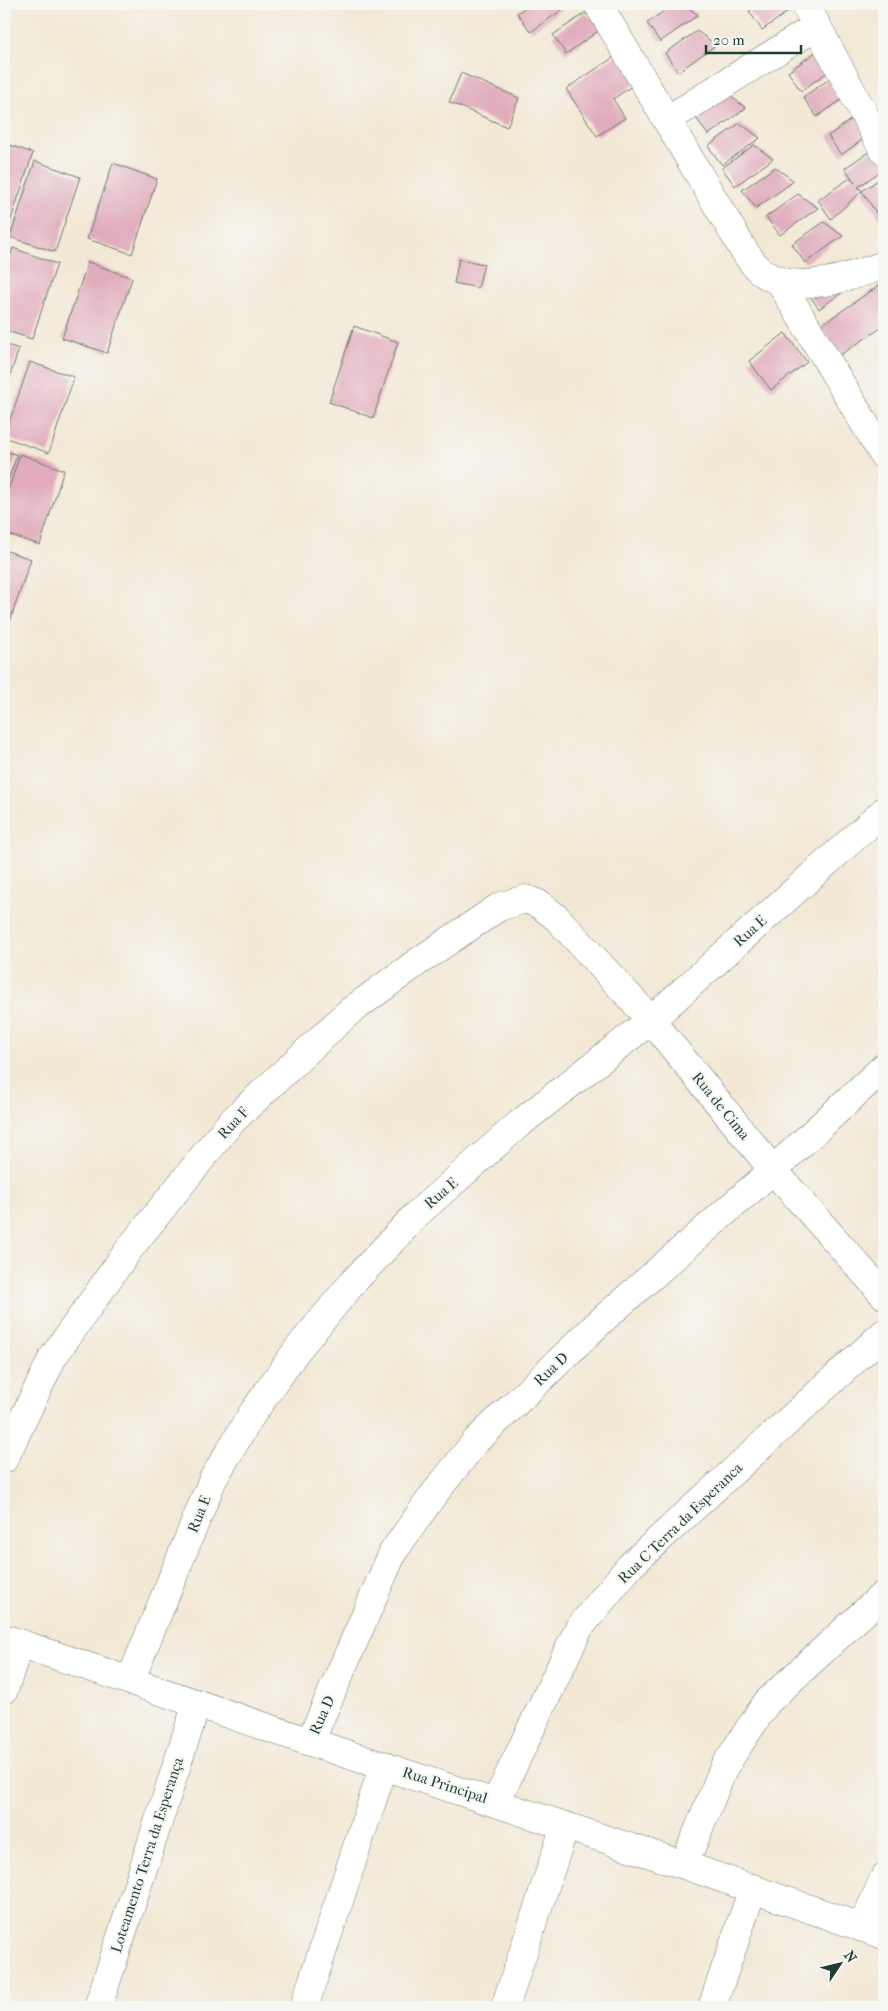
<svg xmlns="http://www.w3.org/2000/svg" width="888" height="2011" font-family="'IM FELL French Canon',serif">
<rect width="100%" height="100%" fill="#f6f6f2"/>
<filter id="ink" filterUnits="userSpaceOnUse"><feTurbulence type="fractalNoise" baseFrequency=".02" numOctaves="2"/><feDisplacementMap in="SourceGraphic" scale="10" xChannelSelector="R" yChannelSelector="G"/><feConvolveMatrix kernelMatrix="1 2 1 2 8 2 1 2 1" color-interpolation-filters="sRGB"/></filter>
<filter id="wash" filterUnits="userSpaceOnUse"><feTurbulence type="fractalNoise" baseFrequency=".0096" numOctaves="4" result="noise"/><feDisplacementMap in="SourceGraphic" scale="20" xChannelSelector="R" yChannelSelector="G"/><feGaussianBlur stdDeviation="1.12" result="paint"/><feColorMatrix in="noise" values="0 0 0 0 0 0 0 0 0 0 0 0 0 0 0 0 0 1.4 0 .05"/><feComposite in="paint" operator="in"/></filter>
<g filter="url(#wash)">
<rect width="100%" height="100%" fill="#f3e8d5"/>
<g id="blocks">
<path fill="#e1adbe" d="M 530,4 L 567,4 L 568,5 L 531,32 L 517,13 Z
M 636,4 L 647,4 L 639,9 Z
M 674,4 L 683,4 L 698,15 L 660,42 L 647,23 Z
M 759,4 L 799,4 L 762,30 L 749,11 Z
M 585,13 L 604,27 L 566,54 L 553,35 Z
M 697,31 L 716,45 L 678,72 L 665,53 Z
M 820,49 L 839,64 L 801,91 L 788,72 Z
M 617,55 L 636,83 L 613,99 L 625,118 L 597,136 L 566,89 Z
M 461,73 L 519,98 L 507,127 L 449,102 Z
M 835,75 L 855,90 L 817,117 L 803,97 Z
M 727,93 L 746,108 L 708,135 L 695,116 Z
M 860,113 L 879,128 L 841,155 L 828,136 Z
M 740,123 L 760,138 L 722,165 L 708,146 Z
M 4,143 L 33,153 L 8,228 L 4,227 Z
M 754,145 L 773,159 L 735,186 L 722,168 Z
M 877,146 L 884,152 L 884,169 L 858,187 L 862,191 L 831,219 L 818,200 L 850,178 L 855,183 L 845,168 Z
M 35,161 L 80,177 L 55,252 L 10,237 Z
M 113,163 L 157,179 L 132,254 L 87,239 Z
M 775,167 L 794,181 L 756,208 L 742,190 Z
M 884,176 L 884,225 L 862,191 Z
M 798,194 L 818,208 L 780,235 L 766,217 Z
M 824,222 L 843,236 L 805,263 L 792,244 Z
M 13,248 L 57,264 L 32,339 L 4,330 L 4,274 Z
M 459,259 L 484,264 L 478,288 L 454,283 Z
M 88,262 L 132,278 L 107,353 L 62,338 Z
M 857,282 L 819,309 L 806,290 Z
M 881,284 L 884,289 L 884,326 L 840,355 L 820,326 Z
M 354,326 L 398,342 L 373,418 L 329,402 Z
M 785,333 L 807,362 L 771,390 L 749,361 Z
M 4,344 L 19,349 L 4,393 Z
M 30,362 L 74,377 L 49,453 L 4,437 Z
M 4,450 L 17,455 L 4,491 Z
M 20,454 L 64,470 L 40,545 L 4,533 L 4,503 Z
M 4,550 L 31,559 L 4,638 Z"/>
</g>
</g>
<g filter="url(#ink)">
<use href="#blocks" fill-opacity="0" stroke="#69796c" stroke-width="1"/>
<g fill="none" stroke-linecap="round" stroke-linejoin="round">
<g stroke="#69796c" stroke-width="29">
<path id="minor" d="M 598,4 L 743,249 C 749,257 755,268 763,273 C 797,296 849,277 884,265
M 805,4 L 884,151
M 667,120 L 817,26
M 780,282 L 884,456
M 4,1459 L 53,1357 L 130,1248 L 230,1123 L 349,1012 L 419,961 L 499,907 L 525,899 L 539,904 L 557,918 L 651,1020 L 773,1170 L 884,1295
M 4,1638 L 310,1742 L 684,1865 L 884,1935
M 130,1681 L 213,1479 L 252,1414 L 297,1350 L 354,1281 L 417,1214 L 519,1124 L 651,1020 L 884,811
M 4,1690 L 19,1644
M 310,1742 L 393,1552 L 434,1494 L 476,1441 L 602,1320 L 773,1170 L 884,1067
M 496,1802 L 579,1628 L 630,1566 L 884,1333
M 684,1865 L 724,1767 L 767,1702 L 884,1594
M 862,1928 L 884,1878
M 98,2007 L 197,1703
M 304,2007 L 384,1765
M 505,2007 L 565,1826
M 712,2007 L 753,1888"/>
</g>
<use href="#minor" stroke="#fff" stroke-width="28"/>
</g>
</g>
<g text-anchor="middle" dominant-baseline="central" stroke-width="4" stroke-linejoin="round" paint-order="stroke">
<g font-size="15" fill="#1f3d34" stroke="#f6f6f2">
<text transform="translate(750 931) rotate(-42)">Rua E</text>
<text transform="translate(721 1106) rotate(51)">Rua de Cima</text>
<text transform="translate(233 1123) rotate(-47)">Rua F</text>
<text transform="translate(441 1193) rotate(-41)">Rua E</text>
<text transform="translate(551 1369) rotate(-44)">Rua D</text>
<text transform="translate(199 1514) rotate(-68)">Rua E</text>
<text transform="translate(680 1523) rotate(-44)">Rua C Terra da Esperanca</text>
<text transform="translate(322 1715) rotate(-66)">Rua D</text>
<text transform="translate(445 1785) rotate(18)">Rua Principal</text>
<text transform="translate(147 1855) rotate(-72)">Loteamento Terra da Esperança</text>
</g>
</g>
<rect width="888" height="2011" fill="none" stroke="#f6f6f2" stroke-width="20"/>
<g transform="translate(840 1964) rotate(55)" stroke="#f6f6f2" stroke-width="4" paint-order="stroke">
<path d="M0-4L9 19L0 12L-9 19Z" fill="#1f3d34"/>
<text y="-8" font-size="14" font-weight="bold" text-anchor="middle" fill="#1f3d34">N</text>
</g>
<path d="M706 45v8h95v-8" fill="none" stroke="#1f3d34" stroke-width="2.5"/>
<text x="713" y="45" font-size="15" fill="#1f3d34" stroke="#f6f6f2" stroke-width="4" paint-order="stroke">20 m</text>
</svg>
